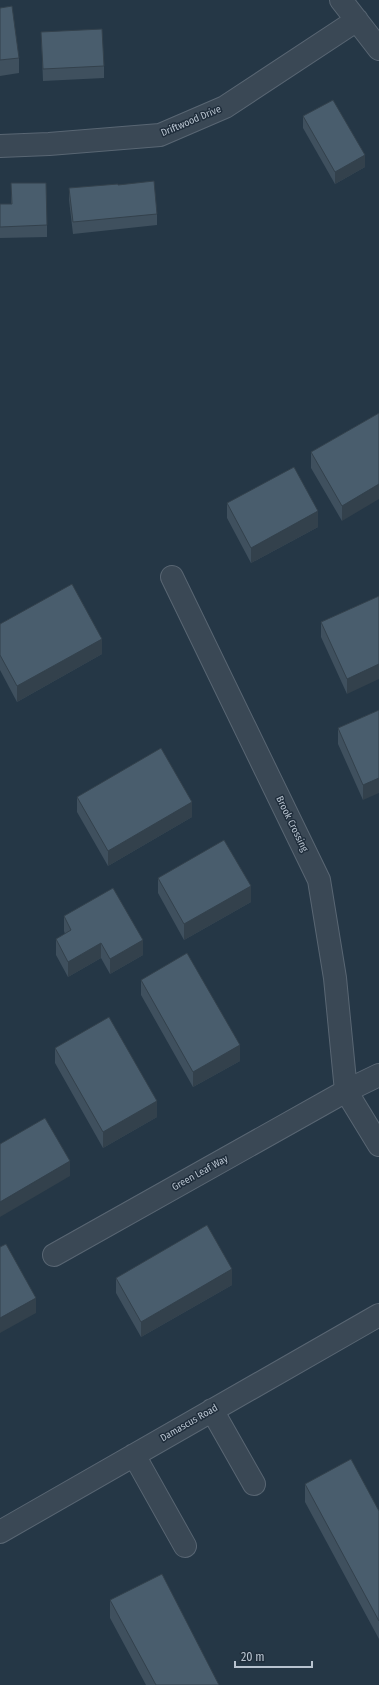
<svg xmlns="http://www.w3.org/2000/svg" width="379" height="1685" font-family="'Fira Sans Condensed',sans-serif">
<rect width="100%" height="100%" fill="#253746"/>
<g fill="none" stroke-linecap="round" stroke-linejoin="round">
<g stroke="#596673" stroke-width="24">
<path id="minor" d="M 341,0 L 379,49
M 0,146 L 49,144 L 160,135 L 225,107 L 357,20
M 172,577 L 319,880 L 335,978 L 346,1091 L 379,1145
M 54,1255 L 346,1091 L 379,1075
M 212,1410 L 254,1484
M 134,1455 L 185,1546
M 0,1532 L 379,1315"/>
</g>
<use href="#minor" stroke="#3a4855" stroke-width="22"/>
</g>
<path fill="#3f505e" d="M 0,8 L 19,58 L 19,73 L 0,76 Z
M 41,32 L 104,66 L 104,78 L 43,81 Z
M 303,116 L 365,167 L 335,184 L 303,128 Z
M 11,183 L 47,225 L 47,237 L 0,238 L 0,204 L 11,204 Z
M 118,185 L 157,214 L 157,225 L 73,234 L 69,200 L 69,188 Z
M 379,413 L 342,521 L 311,468 L 311,452 Z
M 227,503 L 318,527 L 251,563 L 227,518 Z
M 379,596 L 347,694 L 321,637 L 321,622 Z
M 0,624 L 102,654 L 17,702 L 0,670 Z
M 379,710 L 363,800 L 338,744 L 338,728 Z
M 77,797 L 192,817 L 108,866 L 77,812 Z
M 158,878 L 251,902 L 184,940 L 158,893 Z
M 64,916 L 143,955 L 110,974 L 101,958 L 68,977 L 56,955 L 56,939 L 65,934 L 64,931 Z
M 141,980 L 240,1061 L 193,1087 L 141,995 Z
M 55,1048 L 157,1117 L 103,1148 L 55,1063 Z
M 116,1278 L 232,1285 L 141,1337 L 116,1293 Z
M 305,1484 L 379,1511 L 379,1639 L 305,1502 Z
M 110,1600 L 219,1685 L 146,1685 L 110,1618 Z"/>
<path fill="#33414c" d="M 365,155 L 365,167 L 335,184 L 335,172 Z
M 379,484 L 379,499 L 342,521 L 342,506 Z
M 318,511 L 318,527 L 251,563 L 251,548 Z
M 102,639 L 102,654 L 17,702 L 17,686 Z
M 379,664 L 379,679 L 347,694 L 347,679 Z
M 379,778 L 379,793 L 363,800 L 363,785 Z
M 192,802 L 192,817 L 108,866 L 108,851 Z
M 251,886 L 251,902 L 184,940 L 184,924 Z
M 143,940 L 143,955 L 110,974 L 110,959 Z
M 101,943 L 101,958 L 68,977 L 68,962 Z
M 240,1045 L 240,1061 L 193,1087 L 193,1072 Z
M 157,1101 L 157,1117 L 103,1148 L 103,1132 Z
M 70,1161 L 70,1176 L 0,1217 L 0,1202 Z
M 232,1269 L 232,1285 L 141,1337 L 141,1322 Z
M 36,1298 L 36,1313 L 0,1333 L 0,1318 Z"/>
<path fill="#495d6d" stroke="#33414c" d="M 12,6 L 19,58 L 0,60 L 0,8 Z
M 102,29 L 104,66 L 43,69 L 41,32 Z
M 333,100 L 365,155 L 335,172 L 303,116 Z
M 154,181 L 157,214 L 73,222 L 69,188 L 118,184 L 118,185 Z
M 11,183 L 46,183 L 47,225 L 0,227 L 0,204 L 12,204 Z
M 379,413 L 379,484 L 342,506 L 311,452 Z
M 294,467 L 318,511 L 251,548 L 227,503 Z
M 72,584 L 102,639 L 17,686 L 0,655 L 0,624 Z
M 379,596 L 379,664 L 347,679 L 321,622 Z
M 379,710 L 379,778 L 363,785 L 338,728 Z
M 161,748 L 192,802 L 108,851 L 77,797 Z
M 224,840 L 251,886 L 184,924 L 158,878 Z
M 113,888 L 143,940 L 110,959 L 101,943 L 68,962 L 56,939 L 71,930 L 64,916 Z
M 187,953 L 240,1045 L 193,1072 L 141,980 Z
M 109,1017 L 157,1101 L 103,1132 L 55,1048 Z
M 45,1118 L 70,1161 L 0,1202 L 0,1144 Z
M 207,1225 L 232,1269 L 141,1322 L 116,1278 Z
M 6,1244 L 36,1298 L 0,1318 L 0,1247 Z
M 351,1459 L 379,1511 L 379,1621 L 305,1484 Z
M 162,1574 L 219,1685 L 156,1685 L 110,1600 Z"/>
<g text-anchor="middle" dominant-baseline="central" stroke-width="3" stroke-linejoin="round" paint-order="stroke">
<g font-size="10" fill="#b8c3cf" stroke="#1f2d3b">
<text transform="translate(191 121) rotate(-23)">Driftwood Drive</text>
<text transform="translate(292 824) rotate(64)">Brook Crossing</text>
<text transform="translate(200 1173) rotate(-29)">Green Leaf Way</text>
<text transform="translate(189 1423) rotate(-30)">Damascus Road</text>
</g>
</g>
<path d="M235 1661v6h77v-6" fill="none" stroke="#b8c3cf" stroke-width="2"/>
<text x="241" y="1661" font-size="12" fill="#b8c3cf" stroke="#1f2d3b" stroke-width="3" paint-order="stroke">20 m</text>
</svg>
